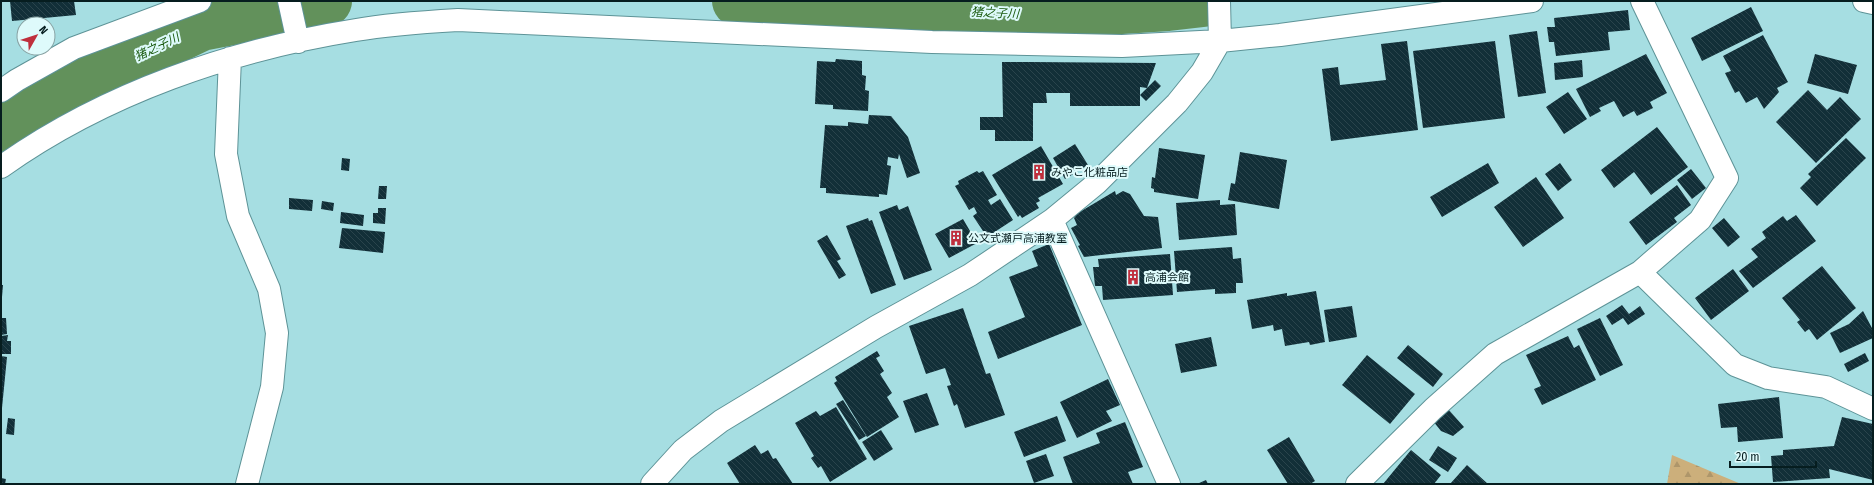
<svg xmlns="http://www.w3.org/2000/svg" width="1874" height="485" font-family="'Fira Sans Condensed','Noto Sans JP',sans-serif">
<defs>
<pattern id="forest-firs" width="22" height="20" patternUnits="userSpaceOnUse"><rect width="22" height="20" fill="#ccaf7b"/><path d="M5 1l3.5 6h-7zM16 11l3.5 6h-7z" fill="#ae966a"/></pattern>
<pattern id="building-back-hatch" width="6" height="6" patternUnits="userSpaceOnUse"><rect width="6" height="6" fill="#122f38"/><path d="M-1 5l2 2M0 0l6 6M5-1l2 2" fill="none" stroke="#2a444c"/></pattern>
</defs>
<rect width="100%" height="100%" fill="#a6dee2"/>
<path fill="url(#forest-firs)" d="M 1672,455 L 1741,484 L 1667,484 Z"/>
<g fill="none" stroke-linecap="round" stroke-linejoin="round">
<path stroke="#62915b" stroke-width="52" d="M 738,1 L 1028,14 L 1168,5 L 1203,1
M 1,129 L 94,76 L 201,25 L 326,1"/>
</g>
<path fill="url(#building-back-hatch)" d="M 10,1 L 74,1 L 76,15 L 12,21 Z
M 1751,7 L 1763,31 L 1702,61 L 1691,38 Z
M 1628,10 L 1630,30 L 1608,32 L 1610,50 L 1556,56 L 1554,42 L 1549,42 L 1547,27 L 1555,27 L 1554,18 Z
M 1537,31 L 1546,93 L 1518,97 L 1509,35 Z
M 1763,35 L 1788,82 L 1777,88 L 1779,92 L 1764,109 L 1757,97 L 1746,103 L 1739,91 L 1735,93 L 1725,73 L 1731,71 L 1723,56 Z
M 1407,41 L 1418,130 L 1331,141 L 1322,69 L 1338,67 L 1340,85 L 1386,80 L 1381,44 Z
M 1495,41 L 1505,118 L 1423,128 L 1413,51 Z
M 1646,54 L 1667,93 L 1650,102 L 1653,108 L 1637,116 L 1634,111 L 1623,117 L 1614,101 L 1599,108 L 1601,111 L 1590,117 L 1576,89 Z
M 1815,54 L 1857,65 L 1848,94 L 1807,83 Z
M 836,59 L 862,61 L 862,75 L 866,76 L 865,90 L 869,91 L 868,111 L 833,109 L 833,105 L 815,104 L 817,61 L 835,62 Z
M 1582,60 L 1583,77 L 1555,80 L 1554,63 Z
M 1002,62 L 1031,62 L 1156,63 L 1147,88 L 1140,87 L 1140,106 L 1070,106 L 1070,93 L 1046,93 L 1047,103 L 1033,103 L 1033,141 L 995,141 L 995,130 L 980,130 L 980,117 L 1003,117 Z
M 1155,80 L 1161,86 L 1146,101 L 1140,95 Z
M 1808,90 L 1827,110 L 1840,97 L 1861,119 L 1816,163 L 1776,122 Z
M 1568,92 L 1587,119 L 1564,134 L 1546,107 Z
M 869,115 L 891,116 L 908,137 L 920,173 L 907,178 L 899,154 L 898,159 L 888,157 L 887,165 L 891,166 L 887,195 L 879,194 L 879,197 L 826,193 L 826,188 L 820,188 L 825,125 L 848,126 L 848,122 L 868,124 Z
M 1657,127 L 1688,167 L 1651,195 L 1634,172 L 1614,188 L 1601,170 Z
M 1846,138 L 1866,158 L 1817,206 L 1800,188 L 1811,177 L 1808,174 Z
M 1075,144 L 1088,165 L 1065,179 L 1053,158 Z
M 1041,146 L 1063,184 L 1038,198 L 1040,201 L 1036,203 L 1039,208 L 1022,218 L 1020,215 L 1018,217 L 992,175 Z
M 1159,148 L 1205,155 L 1198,199 L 1154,192 L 1154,189 L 1151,188 L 1152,177 L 1155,178 Z
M 1240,152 L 1287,160 L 1279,209 L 1228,200 L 1231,183 L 1235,184 Z
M 342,158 L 350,159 L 349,171 L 341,170 Z
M 1488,163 L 1499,183 L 1442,217 L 1430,197 Z
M 1560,163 L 1572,180 L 1558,191 L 1545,174 Z
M 1691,169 L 1706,188 L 1692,199 L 1677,180 Z
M 977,171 L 979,173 L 983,171 L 997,195 L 988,200 L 991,205 L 1000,199 L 1013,220 L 987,237 L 973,216 L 977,213 L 974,207 L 969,210 L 955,186 L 959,184 L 958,181 Z
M 1536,177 L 1564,218 L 1523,247 L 1494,207 Z
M 1677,185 L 1691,205 L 1674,218 L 1677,222 L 1646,245 L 1629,222 Z
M 379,186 L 387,186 L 386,199 L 378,199 Z
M 1115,191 L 1116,195 L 1123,191 L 1130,194 L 1144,216 L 1158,217 L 1162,248 L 1084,257 L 1078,246 L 1080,245 L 1071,228 L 1077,225 L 1074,218 L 1078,213 Z
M 289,198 L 313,200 L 312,211 L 289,209 Z
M 1220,200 L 1220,205 L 1235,204 L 1237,235 L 1179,240 L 1176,203 Z
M 322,201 L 334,203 L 333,211 L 321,209 Z
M 897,205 L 899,210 L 908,206 L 932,270 L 904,280 L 879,212 Z
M 378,208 L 386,208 L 385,224 L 373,223 L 373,213 L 378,213 Z
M 341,212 L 364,215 L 363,226 L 340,223 Z
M 1796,215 L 1816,241 L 1753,288 L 1739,271 L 1758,257 L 1751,249 L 1766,238 L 1762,232 L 1783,216 L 1787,221 Z
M 868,218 L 869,221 L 872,220 L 896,285 L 871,294 L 846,226 Z
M 1724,218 L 1740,237 L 1728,247 L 1712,228 Z
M 963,219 L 977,243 L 949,258 L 935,234 Z
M 342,228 L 385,232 L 383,253 L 339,248 Z
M 827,235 L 841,259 L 837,261 L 846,275 L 839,279 L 817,241 Z
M 1049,244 L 1082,325 L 998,359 L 988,332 L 1025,317 L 1009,277 L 1038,266 L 1032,251 Z
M 1232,247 L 1233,259 L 1241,258 L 1243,283 L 1236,283 L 1236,293 L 1215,294 L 1215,289 L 1177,292 L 1174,251 Z
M 1170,254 L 1173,295 L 1103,300 L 1102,286 L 1095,286 L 1093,267 L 1099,267 L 1098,259 Z
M 1822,266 L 1856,308 L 1817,340 L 1809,329 L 1805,332 L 1797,322 L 1800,320 L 1782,298 Z
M 1733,269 L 1749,291 L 1711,320 L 1695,298 Z
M 1,285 L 3,285 L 2,297 L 1,296 Z
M 1316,291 L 1325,342 L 1310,345 L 1309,342 L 1285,346 L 1282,329 L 1274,331 L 1273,325 L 1252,329 L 1247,300 L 1287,293 L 1287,296 Z
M 1622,305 L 1629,314 L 1640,306 L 1645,314 L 1628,325 L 1623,318 L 1612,325 L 1606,316 Z
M 1352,306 L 1357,337 L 1329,342 L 1324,310 Z
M 963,308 L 986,374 L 990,373 L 1005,415 L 965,428 L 957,404 L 954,406 L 947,386 L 951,385 L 945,368 L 926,374 L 909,326 Z
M 1863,311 L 1873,330 L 1873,338 L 1840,353 L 1830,333 L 1849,324 Z
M 1,318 L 6,318 L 7,334 L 1,335 Z
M 1600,318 L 1623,365 L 1600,376 L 1577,329 Z
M 8,335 L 7,341 L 11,341 L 11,354 L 1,354 L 1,336 Z
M 1568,336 L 1574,348 L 1579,345 L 1596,380 L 1542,405 L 1534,389 L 1541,386 L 1526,355 Z
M 1211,337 L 1217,366 L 1181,373 L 1175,344 Z
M 1408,345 L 1443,374 L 1433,387 L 1397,358 Z
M 877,351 L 880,356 L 876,358 L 884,371 L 880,374 L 892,393 L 887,397 L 899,417 L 867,437 L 834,383 L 837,381 L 835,377 Z
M 1865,353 L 1869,361 L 1848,372 L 1844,364 Z
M 1367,355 L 1415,394 L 1390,424 L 1342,385 Z
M 1,356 L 7,357 L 2,408 L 1,408 Z
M 1108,379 L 1120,405 L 1106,411 L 1112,421 L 1077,438 L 1060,402 Z
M 927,393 L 939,425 L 915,433 L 903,401 Z
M 1779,397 L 1783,438 L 1738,442 L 1737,427 L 1721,428 L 1718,404 Z
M 843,400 L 866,436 L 859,440 L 836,404 Z
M 836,407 L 867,459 L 830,482 L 821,466 L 818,468 L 811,458 L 814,456 L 795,423 L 816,411 L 820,416 Z
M 1448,409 L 1464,427 L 1453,436 L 1441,431 L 1433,421 Z
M 1057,416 L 1066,441 L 1024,457 L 1014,432 Z
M 1842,417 L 1873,424 L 1873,480 L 1829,469 L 1830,478 L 1773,482 L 1771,456 L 1783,455 L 1783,450 L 1834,446 Z
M 8,418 L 15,419 L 14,435 L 6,434 Z
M 1125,422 L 1143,467 L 1128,472 L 1133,484 L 1073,484 L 1063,457 L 1100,443 L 1096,433 Z
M 881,430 L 893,449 L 874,461 L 862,442 Z
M 1289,437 L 1315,481 L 1310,484 L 1288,484 L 1267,450 Z
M 755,445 L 761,454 L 768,450 L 773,459 L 776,458 L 793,484 L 740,484 L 727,463 Z
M 1438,446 L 1457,458 L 1448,472 L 1429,460 Z
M 1411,450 L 1441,475 L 1434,484 L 1383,484 Z
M 1046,454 L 1054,476 L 1034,483 L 1026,461 Z
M 1467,465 L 1488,484 L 1450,484 Z
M 1,478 L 6,479 L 5,484 L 1,484 Z
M 1206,480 L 1208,484 L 1197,484 Z"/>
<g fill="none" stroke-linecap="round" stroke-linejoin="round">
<g stroke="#5d9397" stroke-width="24">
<path id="minor" d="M 289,1 L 298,42
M 1864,1 L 1873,3
M 230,58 L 226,154 L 238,216 L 269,289 L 277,333 L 272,387 L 247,484
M 1,91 L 17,80 L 74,48 L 200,1
M 1,167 C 105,93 231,50 356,30 C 390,24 424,22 458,20 L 932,42 L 1122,46 L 1220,41 L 1280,35 L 1532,1
M 1052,220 L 1169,484
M 1640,272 L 1735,365 L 1768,378 L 1826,387 L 1873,409
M 652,484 L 683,450 L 721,421 L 876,327 L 970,275 L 1052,220 L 1097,183 L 1177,103 L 1202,72 L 1220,41 L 1219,1
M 1357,484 L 1433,409 L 1495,354 L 1640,272 L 1700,220 L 1727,178 L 1642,1"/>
</g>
<use href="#minor" stroke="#fff" stroke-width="22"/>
</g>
<defs>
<g id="building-bare" transform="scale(1.2)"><path d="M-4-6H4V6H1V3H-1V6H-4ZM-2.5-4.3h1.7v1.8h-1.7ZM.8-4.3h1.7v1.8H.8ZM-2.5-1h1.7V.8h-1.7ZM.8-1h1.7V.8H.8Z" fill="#bf2f3d" stroke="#defafb" stroke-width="2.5" paint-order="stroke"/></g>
</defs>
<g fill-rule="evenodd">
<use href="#building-bare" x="1039" y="172"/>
<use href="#building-bare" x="956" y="238"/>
<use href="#building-bare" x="1133" y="277"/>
</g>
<g text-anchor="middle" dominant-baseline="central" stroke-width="4" stroke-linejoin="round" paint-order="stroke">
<g font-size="11" fill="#061d1f" stroke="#defafb" text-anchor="start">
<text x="1051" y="172">みやこ化粧品店</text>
<text x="968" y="238">公文式瀬戸高浦教室</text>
<text x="1145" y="277">高浦会館</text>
</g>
<g font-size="12" font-style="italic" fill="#19590d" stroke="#defafb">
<text transform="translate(995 13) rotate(3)">猪之子川</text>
<text transform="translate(157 47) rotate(-26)">猪之子川</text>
</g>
</g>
<rect width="1874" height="485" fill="none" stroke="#061d1f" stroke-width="4"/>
<g transform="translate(36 36) rotate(51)"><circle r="19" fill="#defafb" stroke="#88a2a3"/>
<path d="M0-3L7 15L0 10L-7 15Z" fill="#bf2f3d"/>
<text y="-6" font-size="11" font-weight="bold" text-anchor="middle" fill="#061d1f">N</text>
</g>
<path d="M1730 461v6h86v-6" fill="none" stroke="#061d1f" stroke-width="2"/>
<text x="1736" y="461" font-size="12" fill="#061d1f" stroke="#defafb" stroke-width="3" paint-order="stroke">20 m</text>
</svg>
